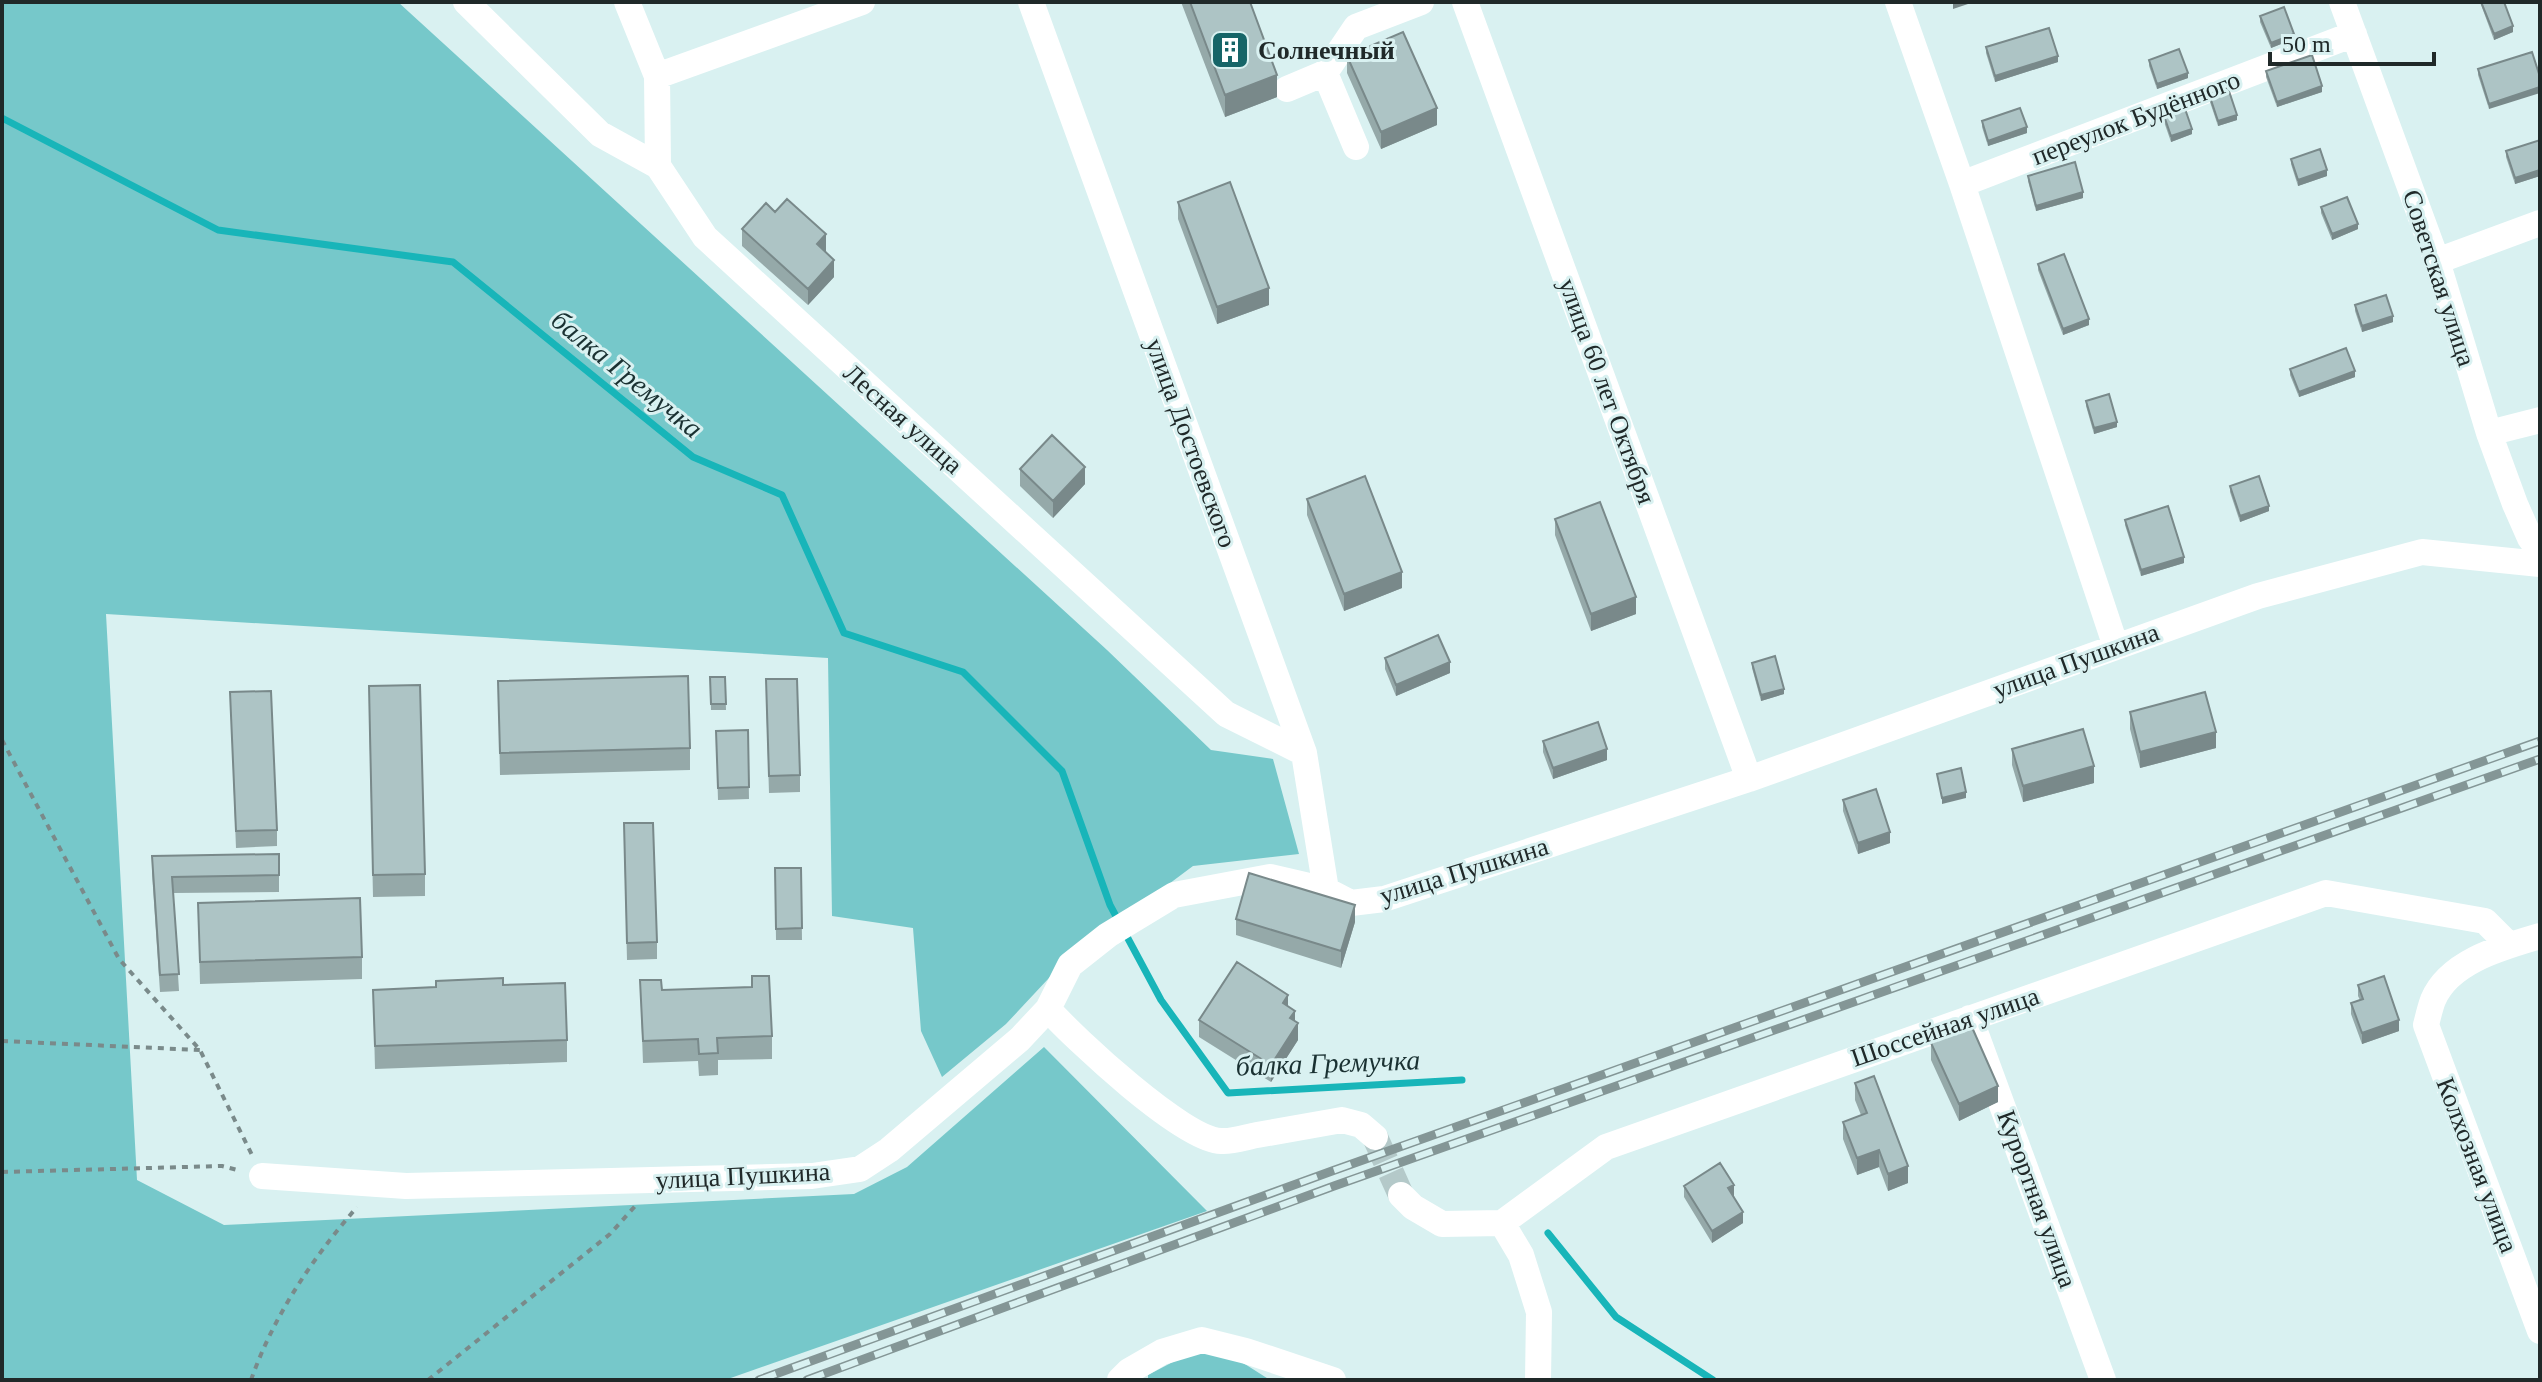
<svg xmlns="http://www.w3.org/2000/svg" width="2542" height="1382" font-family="Georgia,serif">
<rect width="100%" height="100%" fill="#d9f1f1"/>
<path fill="#76c8ca" d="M 2,2 L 398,2 L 1107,650 L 1211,750 L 1273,759 L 1299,854 L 1193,866 L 1063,963 L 1006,1024 L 942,1077 L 921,1031 L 913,928 L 832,916 L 828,658 L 106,614 L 137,1180 L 224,1225 L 854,1194 L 907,1167 L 1044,1047 L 1207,1211 L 725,1380 L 2,1380 Z
M 1226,1352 L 1270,1380 L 1148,1380 L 1148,1375 L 1190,1353 Z"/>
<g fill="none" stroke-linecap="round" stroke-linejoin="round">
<path stroke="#18b5b9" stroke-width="7" d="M 2,118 L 218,230 L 453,262 L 693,457 L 782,495 L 844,633 L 963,672 L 1062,771 L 1110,905 L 1161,1000 L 1228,1093 L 1462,1080
M 1548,1233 L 1616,1317 L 1713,1380"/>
<path stroke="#b4c9c9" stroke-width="26" stroke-dasharray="26 13" stroke-linecap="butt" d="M 1375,1137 L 1401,1195"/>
<path stroke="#7a8a8a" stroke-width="4" stroke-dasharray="6 6" stroke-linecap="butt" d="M 2,740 L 119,959 L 200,1050 L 253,1157
M 2,1041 L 200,1050
M 2,1172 L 222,1166 L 241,1171
M 251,1380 C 274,1315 312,1259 357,1207
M 428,1380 L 610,1234 L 637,1204"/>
<path stroke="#fff" stroke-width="26" d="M 466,2 L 600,134 L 658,166
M 627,2 L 657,76 L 658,166 L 705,237 L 1226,714 L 1304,753
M 1031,2 L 1304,753 L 1326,890
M 1465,2 L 1749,779
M 1898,2 L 1962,184 L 2116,647
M 2342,2 L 2437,261 L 2489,433 L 2515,504 L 2530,538 L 2540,552
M 657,76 L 862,2
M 1287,89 L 1325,73
M 1356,147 L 1325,73 L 1356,27 L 1421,2
M 1962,184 L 2354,34
M 2437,261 L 2540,223
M 2489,433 L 2540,420
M 2540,936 C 2503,947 2449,961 2433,1000 C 2430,1008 2428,1017 2426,1025 L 2540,1331
M 1048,1009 C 1075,1039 1183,1140 1221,1141 C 1232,1142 1246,1137 1257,1135 C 1286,1130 1314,1125 1342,1120 L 1361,1125 L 1375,1137
M 1970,1018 L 2103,1380
M 262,1176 L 406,1186 L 812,1176 L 860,1169 L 889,1150 L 1020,1039 L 1048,1009 L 1070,965 L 1108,935 L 1174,895 L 1270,877 L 1326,890 L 1351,903 L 1384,899 L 1749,779 L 2258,596 L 2422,552 L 2540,564
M 1401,1195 L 1413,1207 L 1442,1224 L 1502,1223 L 1606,1147 L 2326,893 L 2485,921 L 2509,945
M 1502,1223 L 1521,1255 L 1539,1312 L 1538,1380
M 1120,1380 L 1129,1371 L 1162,1352 L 1202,1340 L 1246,1351 L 1333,1380"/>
<g stroke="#849696" stroke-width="9">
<path id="rail" d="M 759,1380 L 1332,1171 L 2540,741
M 807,1380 L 1334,1186 L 2540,759"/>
</g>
<use href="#rail" stroke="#d9f1f1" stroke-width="6" stroke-dasharray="18" stroke-linecap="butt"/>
</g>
<path fill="#95a9a9" d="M 1181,2 L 1250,2 L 1277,97 L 1225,117 Z
M 2480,2 L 2504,2 L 2513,32 L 2494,40 Z
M 2260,16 L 2294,39 L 2271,48 L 2260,22 Z
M 1986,47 L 2058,62 L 1995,82 L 1986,53 Z
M 2532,52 L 2489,109 L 2478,75 L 2478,69 Z
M 1347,56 L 1437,125 L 1381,149 L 1347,73 Z
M 2149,60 L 2188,78 L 2157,89 L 2149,66 Z
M 2266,71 L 2322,92 L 2277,107 L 2266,77 Z
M 2209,94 L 2237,120 L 2218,126 L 2209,99 Z
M 2162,110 L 2192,134 L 2171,142 L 2162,116 Z
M 1982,121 L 2027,133 L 1988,146 L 1982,127 Z
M 2540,140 L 2540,176 L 2515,184 L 2506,157 L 2506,151 Z
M 2291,159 L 2327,176 L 2298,186 L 2291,164 Z
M 2028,176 L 2083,198 L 2036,211 L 2028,181 Z
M 1178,202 L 1269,305 L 1217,324 L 1178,219 Z
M 2321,207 L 2358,229 L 2332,240 L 2321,213 Z
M 775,212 L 826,251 L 834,277 L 808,305 L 742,246 L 742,229 Z
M 2038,264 L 2089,325 L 2063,335 L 2038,270 Z
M 2355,305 L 2393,322 L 2362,332 L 2355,311 Z
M 2540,332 L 2540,351 L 2538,344 L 2538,333 Z
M 2290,369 L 2355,377 L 2299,397 L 2290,375 Z
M 2086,401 L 2117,427 L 2094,434 L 2086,406 Z
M 1020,469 L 1085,484 L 1053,518 L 1020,486 Z
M 2230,486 L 2269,511 L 2240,522 L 2230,492 Z
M 1307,499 L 1402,588 L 1344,611 L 1307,515 Z
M 1555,519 L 1636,614 L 1591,631 L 1555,535 Z
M 2125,520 L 2184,563 L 2141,576 L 2125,525 Z
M 1385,658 L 1450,673 L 1396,696 L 1385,669 Z
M 1752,663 L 1784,694 L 1761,701 L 1752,668 Z
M 710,677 L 725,677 L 726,710 L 711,710 Z
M 498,681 L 690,748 L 690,770 L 500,775 Z
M 230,692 L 277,830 L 277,846 L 236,848 Z
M 766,696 L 800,775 L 800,792 L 769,793 Z
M 369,708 L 425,874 L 425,896 L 373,897 Z
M 2130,712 L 2216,748 L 2140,768 L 2130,729 Z
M 748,730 L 749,799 L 718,800 L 716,731 Z
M 1543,741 L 1607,760 L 1553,779 L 1543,752 Z
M 2012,749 L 2094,783 L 2023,802 L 2012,765 Z
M 1843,800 L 1890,843 L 1858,854 L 1843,811 Z
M 624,840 L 657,942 L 657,959 L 627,960 Z
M 279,854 L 279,892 L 173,893 L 179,991 L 160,992 L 152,873 L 152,856 Z
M 775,868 L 801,868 L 802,940 L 776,940 Z
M 198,903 L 362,957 L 362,979 L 200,984 Z
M 1236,919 L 1355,922 L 1341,968 L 1236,935 Z
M 640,980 L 772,1036 L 772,1059 L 718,1060 L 718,1075 L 699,1076 L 698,1061 L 643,1063 Z
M 503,985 L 567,1040 L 567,1062 L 375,1069 L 373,990 Z
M 2358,985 L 2399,1031 L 2362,1044 L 2351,1014 L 2351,1003 L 2360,1000 L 2358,996 Z
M 1288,1007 L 1295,1021 L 1298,1040 L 1271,1082 L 1199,1037 L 1199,1020 Z
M 1931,1043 L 1998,1102 L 1959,1121 L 1931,1060 Z
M 1855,1083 L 1908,1183 L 1888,1191 L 1879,1167 L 1857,1175 L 1843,1139 L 1843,1122 L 1861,1115 L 1855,1100 Z
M 1684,1186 L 1734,1196 L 1743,1223 L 1712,1243 L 1684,1197 Z"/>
<path fill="#79898a" d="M 1958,2 L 1974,2 L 1953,9 L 1953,3 Z
M 2513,26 L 2513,32 L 2494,40 L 2494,34 Z
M 2294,34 L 2294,39 L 2271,48 L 2271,43 Z
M 2058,56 L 2058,62 L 1995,82 L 1995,76 Z
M 2188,73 L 2188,78 L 2157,89 L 2157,84 Z
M 1277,75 L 1277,97 L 1225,117 L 1225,95 Z
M 2322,86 L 2322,92 L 2277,107 L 2277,102 Z
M 2540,87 L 2540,93 L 2489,109 L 2489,104 Z
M 1437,108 L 1437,125 L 1381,149 L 1381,132 Z
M 2237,115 L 2237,120 L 2218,126 L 2218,121 Z
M 2027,127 L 2027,133 L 1988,146 L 1988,141 Z
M 2192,129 L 2192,134 L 2171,142 L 2171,136 Z
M 2327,170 L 2327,176 L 2298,186 L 2298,180 Z
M 2540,170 L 2540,176 L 2515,184 L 2515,178 Z
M 2083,192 L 2083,198 L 2036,211 L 2036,206 Z
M 2358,224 L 2358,229 L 2332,240 L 2332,234 Z
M 826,234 L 826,251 L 817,261 L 817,244 Z
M 834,260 L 834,277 L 808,305 L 808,289 Z
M 1269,288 L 1269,305 L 1217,324 L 1217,307 Z
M 2393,316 L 2393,322 L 2362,332 L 2362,326 Z
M 2089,319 L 2089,325 L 2063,335 L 2063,329 Z
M 2355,371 L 2355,377 L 2299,397 L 2299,392 Z
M 2117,422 L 2117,427 L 2094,434 L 2094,428 Z
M 1085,467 L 1085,484 L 1053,518 L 1053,501 Z
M 2269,506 L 2269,511 L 2240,522 L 2240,516 Z
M 2184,557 L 2184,563 L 2141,576 L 2141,570 Z
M 1402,572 L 1402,588 L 1344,611 L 1344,594 Z
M 1636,597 L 1636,614 L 1591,631 L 1591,614 Z
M 1450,662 L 1450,673 L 1396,696 L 1396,685 Z
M 1784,689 L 1784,694 L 1761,701 L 1761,695 Z
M 2216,732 L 2216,748 L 2140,768 L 2140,752 Z
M 1607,749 L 1607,760 L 1553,779 L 1553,768 Z
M 2094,766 L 2094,783 L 2023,802 L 2023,786 Z
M 1966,792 L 1966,798 L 1942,804 L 1942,798 Z
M 1890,832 L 1890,843 L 1858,854 L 1858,843 Z
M 1355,905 L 1355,922 L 1341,968 L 1341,951 Z
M 1288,995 L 1288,1012 L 1283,1003 Z
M 1295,1011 L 1295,1028 L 1298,1023 L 1298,1040 L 1271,1082 L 1271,1065 L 1290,1018 Z
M 2399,1020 L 2399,1031 L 2362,1044 L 2362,1033 Z
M 1998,1086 L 1998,1102 L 1959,1121 L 1959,1104 Z
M 1879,1150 L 1879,1167 L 1857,1175 L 1857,1158 Z
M 1908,1166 L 1908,1183 L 1888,1191 L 1888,1174 Z
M 1734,1185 L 1734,1196 L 1728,1200 L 1728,1188 Z
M 1743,1212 L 1743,1223 L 1712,1243 L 1712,1231 Z"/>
<path fill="#adc4c5" stroke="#79898a" stroke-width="2" d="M 1190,2 L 1250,2 L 1277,75 L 1225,95 Z
M 2481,2 L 2504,2 L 2513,26 L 2494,34 Z
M 2284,7 L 2294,34 L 2271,43 L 2260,16 Z
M 2049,28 L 2058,56 L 1995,76 L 1986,47 Z
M 1403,32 L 1437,108 L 1381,132 L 1347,56 Z
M 2179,49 L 2188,73 L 2157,84 L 2149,60 Z
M 2532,52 L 2540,77 L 2540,87 L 2489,104 L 2478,69 Z
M 2312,55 L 2322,86 L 2277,102 L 2266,71 Z
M 2228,88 L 2237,115 L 2218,121 L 2209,94 Z
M 2183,103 L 2192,129 L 2171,136 L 2162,110 Z
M 2020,108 L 2027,127 L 1988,141 L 1982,121 Z
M 2540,140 L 2540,170 L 2515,178 L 2506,151 Z
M 2320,149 L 2327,170 L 2298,180 L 2291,159 Z
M 2075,162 L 2083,192 L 2036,206 L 2028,176 Z
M 1230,182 L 1269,288 L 1217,307 L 1178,202 Z
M 2347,197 L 2358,224 L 2332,234 L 2321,207 Z
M 787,199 L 826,234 L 817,244 L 834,260 L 808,289 L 742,229 L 766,203 L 775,212 Z
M 2064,254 L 2089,319 L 2063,329 L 2038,264 Z
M 2386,295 L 2393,316 L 2362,326 L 2355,305 Z
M 2346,348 L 2355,371 L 2299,392 L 2290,369 Z
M 2109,394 L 2117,422 L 2094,428 L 2086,401 Z
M 1052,435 L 1085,467 L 1053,501 L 1020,469 Z
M 1365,476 L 1402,572 L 1344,594 L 1307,499 Z
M 2259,476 L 2269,506 L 2240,516 L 2230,486 Z
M 1600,502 L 1636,597 L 1591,614 L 1555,519 Z
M 2168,506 L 2184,557 L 2141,570 L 2125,520 Z
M 1438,635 L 1450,662 L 1396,685 L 1385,658 Z
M 1775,656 L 1784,689 L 1761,695 L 1752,663 Z
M 688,676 L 690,748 L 500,753 L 498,681 Z
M 710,677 L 725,677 L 726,704 L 711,704 Z
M 766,679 L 797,679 L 800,775 L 769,776 Z
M 420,685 L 425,874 L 373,875 L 369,686 Z
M 271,691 L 277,830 L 236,831 L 230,692 Z
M 2205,692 L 2216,732 L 2140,752 L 2130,712 Z
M 1598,722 L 1607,749 L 1553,768 L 1543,741 Z
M 2083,729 L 2094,766 L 2023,786 L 2012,749 Z
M 748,730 L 749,787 L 718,788 L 716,731 Z
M 1961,768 L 1966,792 L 1942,798 L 1937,774 Z
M 1876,789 L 1890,832 L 1858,843 L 1843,800 Z
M 624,823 L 653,823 L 657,942 L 627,943 Z
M 279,854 L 279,875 L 172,877 L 179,974 L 160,975 L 152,856 Z
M 775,868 L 801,868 L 802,928 L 776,929 Z
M 1249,873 L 1355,905 L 1341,951 L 1236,919 Z
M 360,898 L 362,957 L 200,962 L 198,903 Z
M 1237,962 L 1288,995 L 1283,1003 L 1295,1011 L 1290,1018 L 1298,1023 L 1271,1065 L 1199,1020 Z
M 752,976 L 769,976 L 772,1036 L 717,1038 L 718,1053 L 699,1054 L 698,1039 L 643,1041 L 640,980 L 661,980 L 662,990 L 752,987 Z
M 2384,976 L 2399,1020 L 2362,1033 L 2351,1003 L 2363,999 L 2358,985 Z
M 503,978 L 503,985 L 565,983 L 567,1040 L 375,1046 L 373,990 L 436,987 L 436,981 Z
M 1971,1025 L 1998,1086 L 1959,1104 L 1931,1043 Z
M 1874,1076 L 1908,1166 L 1888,1174 L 1879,1150 L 1857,1158 L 1843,1122 L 1867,1113 L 1855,1083 Z
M 1720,1163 L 1734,1185 L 1728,1188 L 1743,1212 L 1712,1231 L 1684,1186 Z"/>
<defs>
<g id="building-square" transform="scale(2)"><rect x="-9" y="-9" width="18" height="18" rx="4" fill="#166568" stroke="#d9f1f1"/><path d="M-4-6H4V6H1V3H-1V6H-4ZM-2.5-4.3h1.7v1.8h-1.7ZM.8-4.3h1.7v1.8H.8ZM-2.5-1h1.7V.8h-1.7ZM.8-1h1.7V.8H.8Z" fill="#fff"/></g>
</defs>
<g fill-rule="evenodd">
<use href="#building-square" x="1230" y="50"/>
</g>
<g text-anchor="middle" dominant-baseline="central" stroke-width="6" stroke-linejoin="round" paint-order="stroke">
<g font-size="26" font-weight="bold" fill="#202929" stroke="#d9f1f1" text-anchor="start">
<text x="1258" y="50">Солнечный</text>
</g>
<g font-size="26" fill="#202929" stroke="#d9f1f1">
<text transform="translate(2136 118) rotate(-21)">переулок Будённого</text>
<text transform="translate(2439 278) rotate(72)">Советская улица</text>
<text transform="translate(1607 391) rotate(70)">улица 60 лет Октября</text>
<text transform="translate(903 419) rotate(42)">Лесная улица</text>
<text transform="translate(1191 443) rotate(70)">улица Достоевского</text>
<text transform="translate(2076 661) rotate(-20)">улица Пушкина</text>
<text transform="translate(1464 871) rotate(-17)">улица Пушкина</text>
<text transform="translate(1945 1027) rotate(-19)">Шоссейная улица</text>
<text transform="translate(2477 1165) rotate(69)">Колхозная улица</text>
<text transform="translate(743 1176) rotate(-3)">улица Пушкина</text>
<text transform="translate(2037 1199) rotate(70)">Курортная улица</text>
</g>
<g font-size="28" font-style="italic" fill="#1a3132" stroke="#d9f1f1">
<text transform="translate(627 374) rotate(39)">балка Гремучка</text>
<text transform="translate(1328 1063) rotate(-2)">балка Гремучка</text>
</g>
</g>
<rect width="2542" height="1382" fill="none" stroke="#202929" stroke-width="8"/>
<path d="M2270 52v12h164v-12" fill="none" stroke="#202929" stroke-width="4"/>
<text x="2282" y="52" font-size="24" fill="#202929" stroke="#d9f1f1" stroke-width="6" paint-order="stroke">50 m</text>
</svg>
